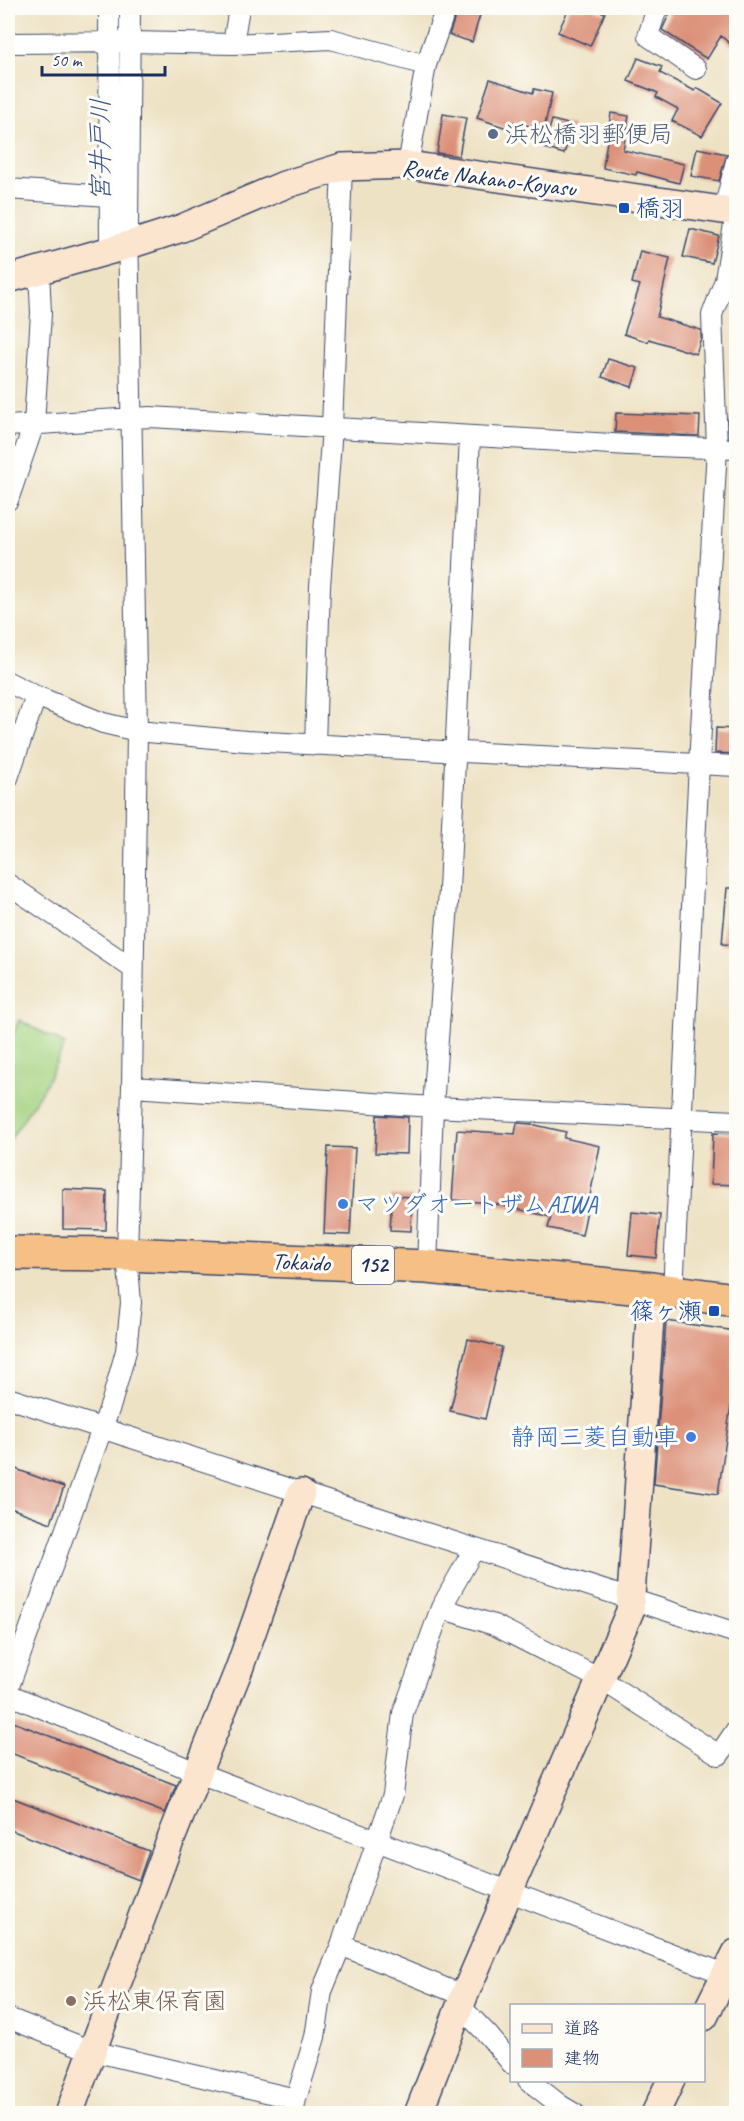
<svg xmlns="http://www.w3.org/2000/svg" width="744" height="2121" font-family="Caveat,'Klee One',sans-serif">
<rect width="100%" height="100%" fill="#fdfcf7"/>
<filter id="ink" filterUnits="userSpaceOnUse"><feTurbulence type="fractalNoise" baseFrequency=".0167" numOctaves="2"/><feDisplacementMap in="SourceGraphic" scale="12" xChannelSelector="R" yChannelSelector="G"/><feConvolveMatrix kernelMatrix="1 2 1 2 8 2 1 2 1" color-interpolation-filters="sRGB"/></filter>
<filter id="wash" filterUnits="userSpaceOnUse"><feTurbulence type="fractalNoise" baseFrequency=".008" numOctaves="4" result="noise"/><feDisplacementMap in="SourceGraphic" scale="24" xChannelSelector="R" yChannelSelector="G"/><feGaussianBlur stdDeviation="1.35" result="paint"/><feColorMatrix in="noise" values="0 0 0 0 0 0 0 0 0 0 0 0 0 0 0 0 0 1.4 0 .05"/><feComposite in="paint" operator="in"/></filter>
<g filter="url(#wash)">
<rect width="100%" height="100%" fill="#eee2c4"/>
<path fill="#a4d381" stroke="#608170" stroke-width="1.5" d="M 19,1020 L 65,1044 L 46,1084 L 10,1140 L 8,1139 L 8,1047 Z"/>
<g id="blocks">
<path fill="#dc9078" d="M 458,8 L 480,15 L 472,42 L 449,35 Z
M 569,8 L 592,8 L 605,13 L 590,46 L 558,32 Z
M 672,8 L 728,8 L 736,14 L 736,49 L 721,36 L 707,59 L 688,47 L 662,30 Z
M 638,58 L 662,67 L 660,73 L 695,91 L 697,88 L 722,103 L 702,136 L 672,121 L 678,109 L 656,97 L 658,93 L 628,81 Z
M 490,79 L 533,93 L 534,89 L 552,93 L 544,129 L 513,122 L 510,129 L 477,118 Z
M 611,113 L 629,116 L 623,150 L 684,164 L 679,183 L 637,172 L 636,175 L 603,168 Z
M 443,114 L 466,118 L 459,156 L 437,153 Z
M 552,120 L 572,125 L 564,154 L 544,148 Z
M 697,148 L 727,154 L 719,181 L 691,176 Z
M 690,229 L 719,236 L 712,263 L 683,257 Z
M 640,251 L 670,258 L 657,317 L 701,330 L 701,338 L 696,354 L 649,339 L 648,342 L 624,334 L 640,285 L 632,283 Z
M 608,359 L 638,368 L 632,387 L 602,377 Z
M 616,413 L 700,416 L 699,436 L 615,432 Z
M 736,420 L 736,437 L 729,437 L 728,421 Z
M 716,728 L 736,729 L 736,754 L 715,753 Z
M 727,888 L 736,888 L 736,945 L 722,944 Z
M 377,1115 L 408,1117 L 407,1154 L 375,1153 Z
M 517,1123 L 531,1124 L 566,1132 L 564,1138 L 600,1146 L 582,1235 L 548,1228 L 551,1217 L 491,1203 L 452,1200 L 457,1130 L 515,1134 Z
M 713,1133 L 736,1134 L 736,1185 L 711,1184 Z
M 328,1147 L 355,1148 L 350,1235 L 324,1234 Z
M 63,1189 L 107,1191 L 106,1230 L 63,1229 Z
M 392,1196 L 412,1197 L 411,1231 L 390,1230 Z
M 632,1212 L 660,1215 L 656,1258 L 628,1255 Z
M 666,1321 L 736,1331 L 736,1392 L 733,1391 L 718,1494 L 654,1484 Z
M 468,1339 L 502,1347 L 485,1419 L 450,1411 Z
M 8,1466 L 64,1487 L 51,1523 L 8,1507 Z
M 8,1720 L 176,1785 L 165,1813 L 8,1752 Z
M 8,1796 L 149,1851 L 139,1880 L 8,1829 Z"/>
</g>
</g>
<g filter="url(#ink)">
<use href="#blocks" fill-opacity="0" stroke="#3b4a6d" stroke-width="1.5"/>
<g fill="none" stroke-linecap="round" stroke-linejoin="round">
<g stroke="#3b4a6d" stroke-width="22">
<path id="street" d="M 109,8 L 110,249
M 657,8 L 648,36 L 696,69
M 8,43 L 129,42 L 233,44 L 331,39 L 426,65 L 408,165
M 233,44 L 239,8
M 426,65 L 446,8
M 8,189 L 108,196
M 724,210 L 736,161
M 8,426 L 150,417 L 629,445 L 736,449
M 8,500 L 34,424 L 41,313 L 39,269
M 8,682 L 36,696 L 8,778
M 36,696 L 103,723 L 137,731 L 246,741 L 736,766
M 315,745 L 320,586 L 332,428 L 342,167
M 8,884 L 132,968
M 132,1087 L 433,1107 L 736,1121
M 427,1267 L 433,1107 L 449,890 L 470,436
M 673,1292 L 699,764 L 717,448 L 712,315 L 725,280 L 736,212
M 8,1398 L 736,1633
M 474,1549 L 441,1608 L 494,1625 L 602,1680 L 719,1755 L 736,1730
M 8,1689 L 111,1404 L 126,1351 L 131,1303 L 127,1254 L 132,1087 L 137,731 L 128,225 L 130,8
M 8,1694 L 196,1772 L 725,1974
M 341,1945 L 464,1996
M 460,2006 L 489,2036 L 512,2064
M 8,2018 L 92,2051 L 296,2099
M 528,2080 L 560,2105 L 575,2114
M 293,2114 L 296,2099 L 315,2037 L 322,1991 L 341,1945 L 393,1795 L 403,1713 L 441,1608"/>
</g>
<g stroke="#3b4a6d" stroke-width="30">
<path id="secondary" d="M 8,279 L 129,245 L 182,228 L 284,185 L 342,167 L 408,165 L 736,212
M 704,2017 L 736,1953
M 69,2114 L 167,1849 L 239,1669 L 301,1493
M 418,2114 L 464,1996 L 630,1611 L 652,1289
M 655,2114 L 671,2080"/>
</g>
<g stroke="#3b4a6d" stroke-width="36">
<path id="highway" d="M 8,1253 L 127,1254 L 427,1267 L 652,1289 L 736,1300"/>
</g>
<use href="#street" stroke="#fff" stroke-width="20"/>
<use href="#secondary" stroke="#fbe5cf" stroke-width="27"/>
<use href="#highway" stroke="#f5bf86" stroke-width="33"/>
</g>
</g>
<circle fill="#5c6f8a" stroke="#fdfcf7" stroke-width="2" cx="493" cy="134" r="6"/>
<g fill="#1a4fb4" stroke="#fdfcf7" stroke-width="2">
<rect x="618" y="202" width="12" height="12" rx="3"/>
<rect x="708" y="1305" width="12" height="12" rx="3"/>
</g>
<g fill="#3f7fe0" stroke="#fdfcf7" stroke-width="2">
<circle cx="343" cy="1204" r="6"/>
<circle cx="691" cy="1437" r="6"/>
</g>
<circle fill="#8d6e63" stroke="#fdfcf7" stroke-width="2" cx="71" cy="2001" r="6"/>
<g text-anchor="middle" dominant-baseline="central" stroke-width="6" stroke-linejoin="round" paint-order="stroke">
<rect fill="#fdfcf7" stroke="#5f6c8c" stroke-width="1.5" x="352" y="1246" width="42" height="38" rx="4.5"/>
<g font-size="22" font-weight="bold" fill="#1b2f5e">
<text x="373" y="1265">152</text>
</g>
<g font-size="24" fill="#4e5e75" stroke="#fdfcf7" text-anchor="start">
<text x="505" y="134">浜松橋羽郵便局</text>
</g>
<g font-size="24" fill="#1b2f5e" stroke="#fdfcf7">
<text transform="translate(489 178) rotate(7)">Route Nakano-Koyasu</text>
<text transform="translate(301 1262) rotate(2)">Tokaido</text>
</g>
<g font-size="24" fill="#164399" stroke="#fdfcf7" text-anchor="start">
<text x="636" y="208">橋羽</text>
<text x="702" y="1311" text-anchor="end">篠ヶ瀬</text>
</g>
<g font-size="24" fill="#366cbe" stroke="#fdfcf7" text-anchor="start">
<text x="355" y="1204">マツダオートザムAIWA</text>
<text x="679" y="1437" text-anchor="end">静岡三菱自動車</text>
</g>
<g font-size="24" fill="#785e54" stroke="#fdfcf7" text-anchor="start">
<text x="83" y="2001">浜松東保育園</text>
</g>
<g font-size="26" font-style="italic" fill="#395789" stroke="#fdfcf7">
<text transform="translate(100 150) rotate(-90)">宮井戸川</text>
</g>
</g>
<rect width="744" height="2121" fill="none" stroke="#fdfcf7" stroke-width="30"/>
<rect x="510" y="2004" width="195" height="78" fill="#fdfcf7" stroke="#a3aaba" stroke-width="1.5"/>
<rect x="522" y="2024" width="30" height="9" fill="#fbe5cf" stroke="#a3aaba" stroke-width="1.5"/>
<text x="564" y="2034" font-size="18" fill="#1b2f5e">道路</text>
<rect x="522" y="2049" width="30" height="18" fill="#dc9078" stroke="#a3aaba" stroke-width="1.5"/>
<text x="564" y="2064" font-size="18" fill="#1b2f5e">建物</text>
<path d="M42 66v9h123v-9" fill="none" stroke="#1b2f5e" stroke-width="3"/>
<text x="51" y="66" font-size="18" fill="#1b2f5e" stroke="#fdfcf7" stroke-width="4.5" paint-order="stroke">50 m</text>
</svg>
